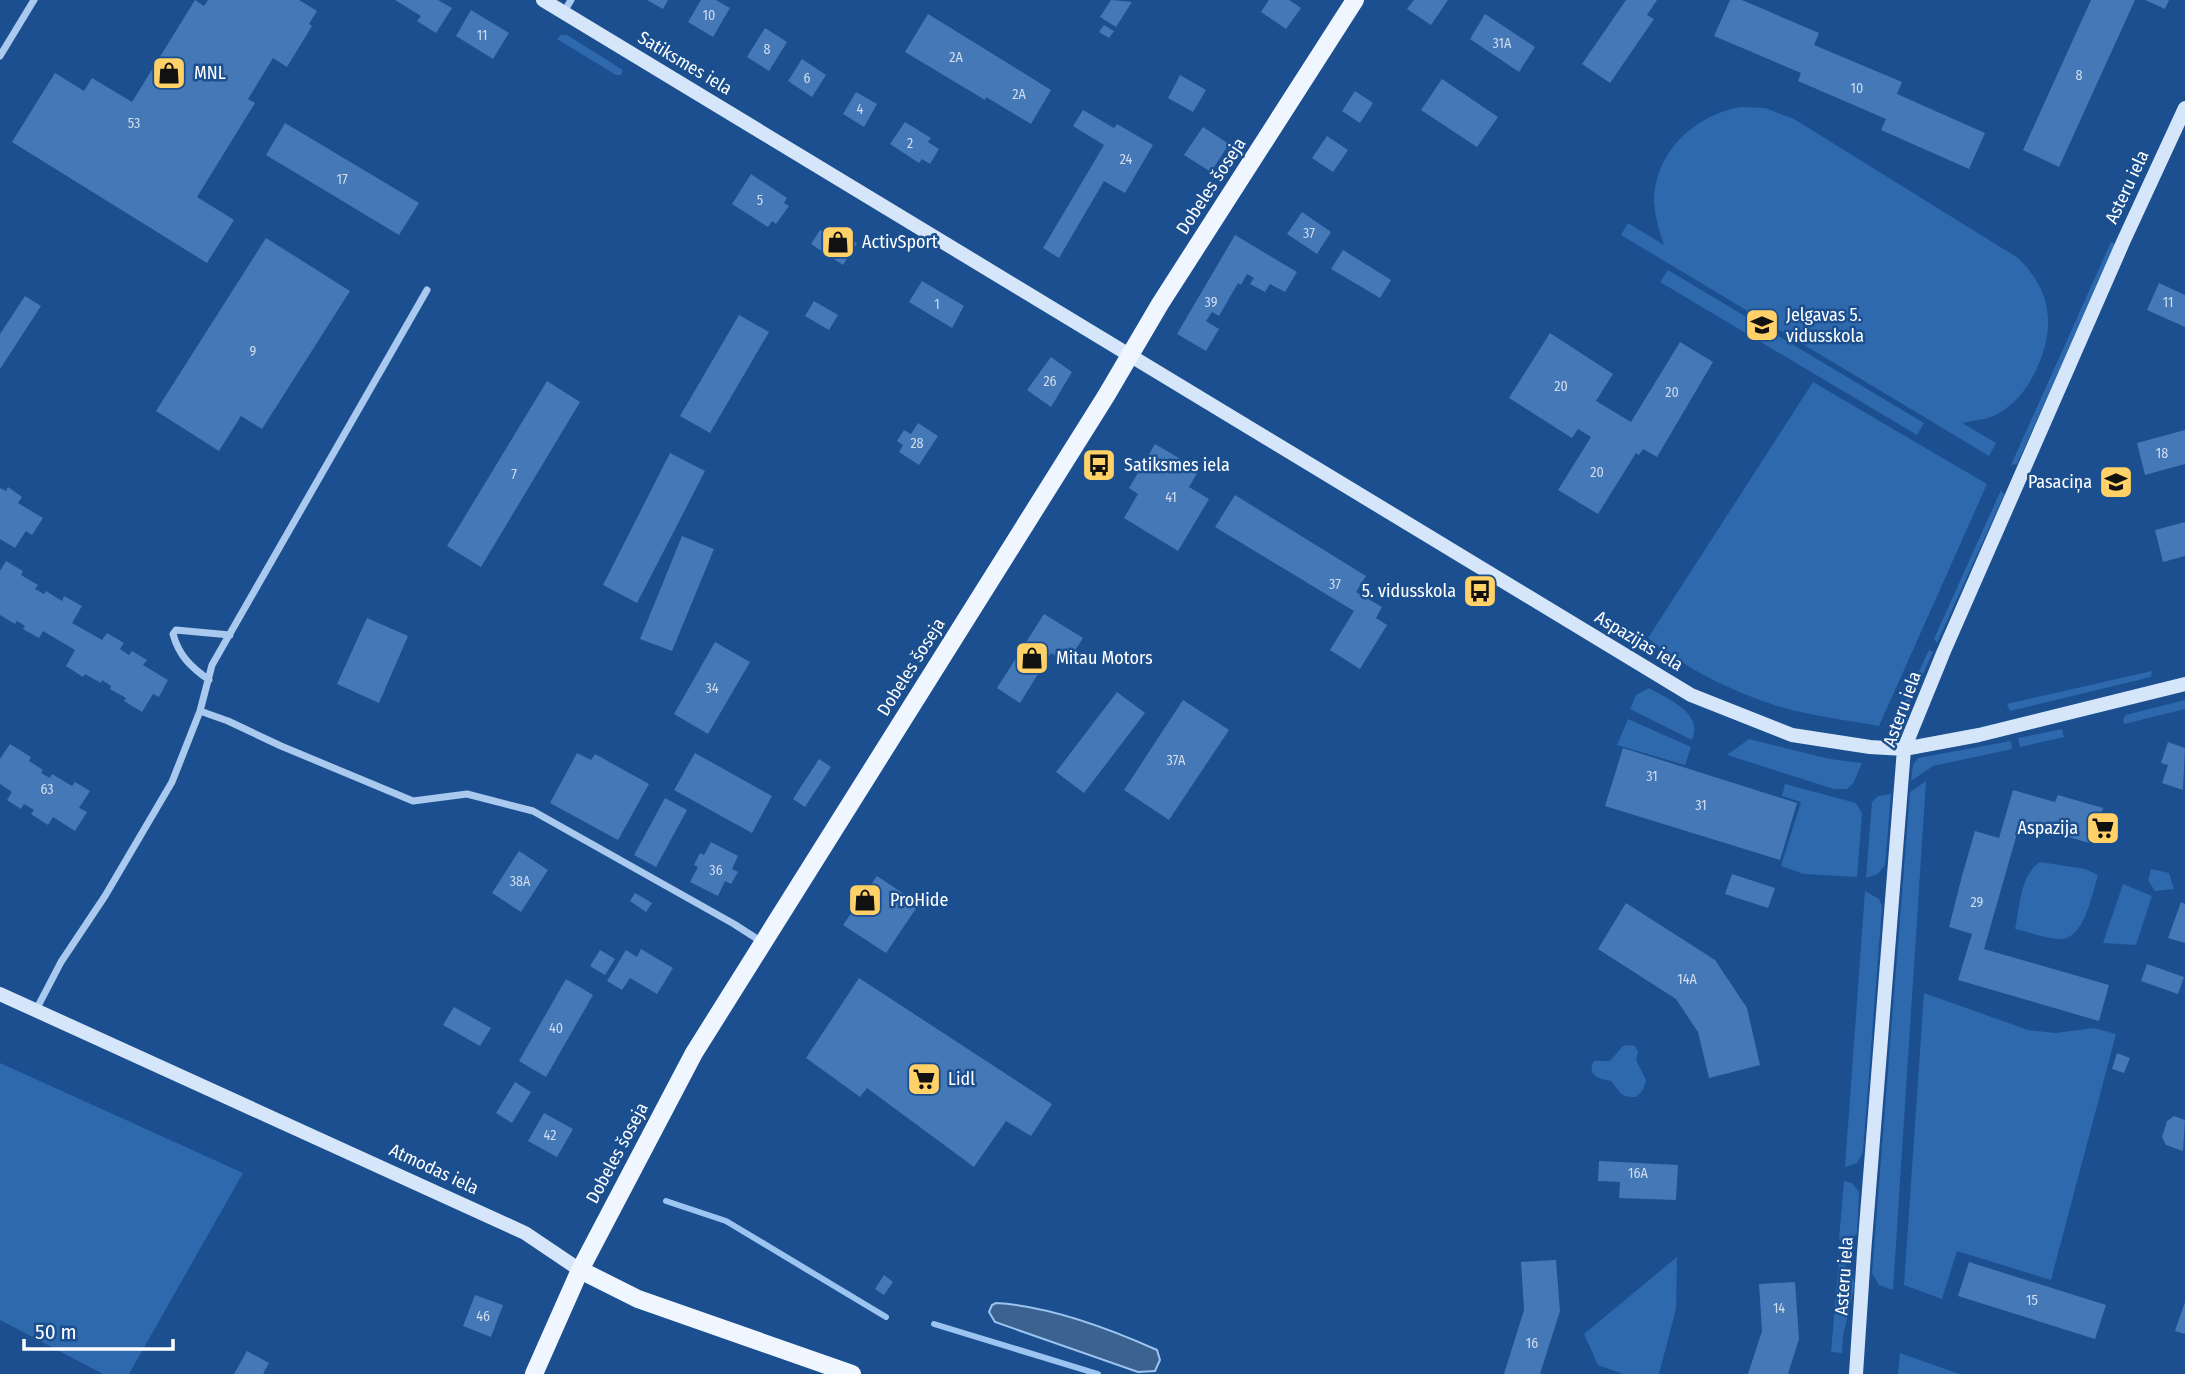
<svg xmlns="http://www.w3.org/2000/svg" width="2185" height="1374" font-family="'Fira Sans Condensed',sans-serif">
<rect width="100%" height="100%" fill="#1b4f8f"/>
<path fill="#2e69ad" d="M 561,35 L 567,35 L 623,70 L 621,75 L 616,75 L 557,39 Z
M 1740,107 L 1765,108 L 1794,119 L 2018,258 C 2051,290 2056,326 2037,368 C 2029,386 2017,403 1999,413 C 1988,420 1975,420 1962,423 L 1996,443 L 1989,456 L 1621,235 L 1628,223 L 1664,245 C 1659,231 1655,217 1654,203 C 1654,153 1693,116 1740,107 Z
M 2111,242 L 2116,244 L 2017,464 L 2011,465 Z
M 1668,270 L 1924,423 L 1917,435 L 1660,282 Z
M 1813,382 L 1987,484 L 1879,726 C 1846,720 1810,716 1777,706 C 1731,691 1686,669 1648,638 Z
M 2001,490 L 2004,495 L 1937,643 L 1934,639 Z
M 1929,650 L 1933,652 L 1905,714 L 1901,710 Z
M 2152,671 L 2151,677 L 2010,711 L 2007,704 Z
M 1649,688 C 1668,699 1704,713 1692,740 L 1630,709 L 1636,695 Z
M 2185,700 L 2185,709 L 2124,724 L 2123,719 L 2126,715 Z
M 1628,719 L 1691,747 L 1685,765 L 1617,745 Z
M 2062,729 L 2064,737 L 2020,747 L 2018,738 Z
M 1749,739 L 1830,759 L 1862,763 L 1853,784 L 1847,789 L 1834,789 L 1727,755 Z
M 2011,741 L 2012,749 L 1933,766 L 1911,781 L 1913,765 L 1918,758 Z
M 1926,781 L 1893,1290 L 1879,1285 L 1872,1273 L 1910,792 Z
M 1785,784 L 1856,803 L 1862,814 L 1857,877 L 1804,874 L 1781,866 L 1801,802 L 1782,796 Z
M 1891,794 L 1885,865 L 1878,874 L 1866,878 L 1872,802 L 1878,796 Z
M 2040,862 L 2085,869 L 2098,875 C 2092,894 2084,942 2058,939 C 2044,938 2029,932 2015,929 C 2020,907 2020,875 2040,862 Z
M 2151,869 L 2169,873 L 2174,889 L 2155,891 L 2148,880 Z
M 2123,884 L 2152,896 L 2136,945 L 2103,943 Z
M 1865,891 L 1879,899 L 1882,906 L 1863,1152 L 1857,1163 L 1845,1167 Z
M 1924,993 L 2028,1030 L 2056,1033 L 2094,1028 L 2116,1034 L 2051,1280 L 1957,1251 L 1942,1299 L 1904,1285 Z
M 1629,1045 L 1635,1046 L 1638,1052 L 1636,1060 L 1646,1080 L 1643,1090 L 1636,1097 C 1621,1098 1620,1092 1611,1081 C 1599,1079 1586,1076 1594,1061 L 1610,1061 L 1623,1046 Z
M 0,1063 L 243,1173 L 129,1374 L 103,1374 L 0,1320 Z
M 1844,1181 L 1852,1183 L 1859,1192 L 1857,1233 L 1850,1241 L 1842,1243 L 1839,1239 Z
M 1677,1257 L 1676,1309 L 1659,1374 L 1623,1374 L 1598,1365 L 1584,1334 Z
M 1839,1260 L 1842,1260 L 1855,1283 L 1843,1336 L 1842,1353 L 1831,1352 Z
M 1900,1353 L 1959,1374 L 1898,1374 Z"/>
<path fill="#3c6290" stroke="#9cc4f0" stroke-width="2" d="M 996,1303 C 1049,1306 1108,1328 1157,1350 L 1160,1360 L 1155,1371 L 1138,1372 L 995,1322 L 989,1312 L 992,1305 Z"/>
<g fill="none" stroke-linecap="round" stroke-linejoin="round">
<path stroke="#9cc4f0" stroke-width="6" d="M 666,1201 L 726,1221 L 886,1317
M 934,1324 L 1098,1374"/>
</g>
<path fill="#4478b7" d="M 195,0 L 204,6 L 208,0 L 299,0 L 317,11 L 309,24 L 312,26 L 287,67 L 273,58 L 248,99 L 255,103 L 197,197 L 234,220 L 207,263 L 12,142 L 55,73 L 84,91 L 92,78 L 132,102 Z
M 395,0 L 438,0 L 452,8 L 436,33 L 417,21 L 421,16 Z
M 647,0 L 668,0 L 663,9 Z
M 701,0 L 716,0 L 730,8 L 713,37 L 688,22 Z
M 1111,0 L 1132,2 L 1116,27 L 1100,17 Z
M 1269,0 L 1289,0 L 1301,8 L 1286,29 L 1261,12 Z
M 1414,0 L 1448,0 L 1431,25 L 1407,9 Z
M 1626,0 L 1657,0 L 1647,15 L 1654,19 L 1610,83 L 1582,64 Z
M 1730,0 L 1742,0 L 1819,33 L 1814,45 L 1902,82 L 1897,94 L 1985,133 L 1969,169 L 1881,130 L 1886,119 L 1798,81 L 1801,73 L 1714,36 Z
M 2091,0 L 2135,0 L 2059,167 L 2023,150 Z
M 2145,0 L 2169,0 L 2165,9 Z
M 471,10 L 509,33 L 493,59 L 456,36 Z
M 928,14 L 1051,90 L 1031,124 L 986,97 L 985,100 L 905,52 Z
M 1485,14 L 1535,47 L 1519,72 L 1470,39 Z
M 1104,25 L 1114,31 L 1109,38 L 1099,32 Z
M 765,28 L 787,42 L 769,71 L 747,57 Z
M 802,59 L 826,75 L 812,97 L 788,81 Z
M 1180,75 L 1206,90 L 1193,112 L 1168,98 Z
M 1442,79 L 1498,117 L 1477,147 L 1421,110 Z
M 1355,91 L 1373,103 L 1360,123 L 1342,111 Z
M 856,92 L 877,104 L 864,127 L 843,114 Z
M 1083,110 L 1114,128 L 1117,124 L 1153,145 L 1125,193 L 1104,181 L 1059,258 L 1043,248 L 1104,145 L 1073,126 Z
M 905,122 L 931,138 L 928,142 L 939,149 L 930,164 L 922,159 L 919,163 L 890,144 Z
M 285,123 L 419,203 L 399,235 L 266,155 Z
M 1203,127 L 1229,144 L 1211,172 L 1184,155 Z
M 1327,136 L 1348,150 L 1333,172 L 1312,158 Z
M 751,174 L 787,198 L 784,203 L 789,206 L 776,224 L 772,221 L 768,227 L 732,204 Z
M 1302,212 L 1331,232 L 1317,254 L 1287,234 Z
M 829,225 L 857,243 L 843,265 L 811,244 L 820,230 L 824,232 Z
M 1235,235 L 1297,272 L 1285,292 L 1270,284 L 1265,292 L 1250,284 L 1254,278 L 1247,274 L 1241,285 L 1238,283 L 1219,316 L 1212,312 L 1206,321 L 1219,329 L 1206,351 L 1177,334 Z
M 266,238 L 350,291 L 262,429 L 241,416 L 219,451 L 156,411 Z
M 1343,250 L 1391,280 L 1380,298 L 1331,269 Z
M 922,281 L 964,306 L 952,328 L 909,302 Z
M 2159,283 L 2185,295 L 2185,327 L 2147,310 Z
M 25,296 L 41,306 L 0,369 L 0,334 Z
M 814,301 L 838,315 L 829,330 L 805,316 Z
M 739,315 L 769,332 L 710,433 L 680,416 Z
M 1550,333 L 1613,374 L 1596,401 L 1631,422 L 1680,342 L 1713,362 L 1657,457 L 1643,449 L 1639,455 L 1636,453 L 1598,514 L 1558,490 L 1591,437 L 1578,429 L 1572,438 L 1509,398 Z
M 1051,357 L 1072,372 L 1051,407 L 1027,390 Z
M 547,381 L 580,402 L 481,567 L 447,546 Z
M 918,423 L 938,436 L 919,465 L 899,452 L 903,445 L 897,441 L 904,430 L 911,434 Z
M 2185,430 L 2185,464 L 2145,475 L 2137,443 Z
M 1155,444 L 1199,470 L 1189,487 L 1209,499 L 1178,551 L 1124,518 L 1138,494 L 1129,488 Z
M 670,453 L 705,471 L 637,603 L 603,585 Z
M 8,487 L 22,497 L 18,503 L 43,518 L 32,535 L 26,531 L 15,548 L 0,539 L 0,488 L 6,491 Z
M 1235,495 L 1366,576 L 1356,592 L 1382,607 L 1376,618 L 1387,625 L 1360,669 L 1330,650 L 1354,611 L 1215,527 Z
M 2185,522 L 2185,556 L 2163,562 L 2155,530 Z
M 682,536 L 714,549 L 672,651 L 640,639 Z
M 6,561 L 23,571 L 21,575 L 38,585 L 35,589 L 44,594 L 46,591 L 62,601 L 64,596 L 82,606 L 72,623 L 102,640 L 107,633 L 124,643 L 120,649 L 129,655 L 132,651 L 147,660 L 143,665 L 168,680 L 159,697 L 153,694 L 142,712 L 124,701 L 126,698 L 110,689 L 111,686 L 102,680 L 101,683 L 85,674 L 83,677 L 66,666 L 75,650 L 43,631 L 39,638 L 23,629 L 25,626 L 17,621 L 15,624 L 0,615 L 0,571 Z
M 1044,614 L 1083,638 L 1067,663 L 1051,653 L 1020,703 L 997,688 Z
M 367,618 L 408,636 L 379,703 L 337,684 Z
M 715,642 L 750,662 L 708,734 L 674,714 Z
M 1117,692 L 1145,713 L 1084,793 L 1056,772 Z
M 1183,700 L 1229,730 L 1169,820 L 1124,790 Z
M 2168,742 L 2185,748 L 2183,790 L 2162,783 L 2168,765 L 2161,763 Z
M 10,744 L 31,757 L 29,761 L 43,770 L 41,773 L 50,778 L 52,774 L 72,786 L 75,782 L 90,791 L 79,808 L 87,812 L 75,831 L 53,817 L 48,825 L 31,814 L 34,810 L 24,804 L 21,809 L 7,800 L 12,792 L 0,784 L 0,759 Z
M 1623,748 L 1797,803 L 1780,860 L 1605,806 Z
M 577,753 L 591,760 L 595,754 L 649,784 L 618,840 L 550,803 Z
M 695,753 L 772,796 L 752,833 L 674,790 Z
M 819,759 L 831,767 L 805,807 L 793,799 Z
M 2013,790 L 2055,802 L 2058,795 L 2103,808 L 2093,844 L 2020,823 L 1984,949 L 2109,985 L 2099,1021 L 1958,980 L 1972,934 L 1949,927 L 1962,876 L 1975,831 L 1999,838 Z
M 665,798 L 687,810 L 656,867 L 634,855 Z
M 711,842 L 738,856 L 732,869 L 738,872 L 731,884 L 725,881 L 718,896 L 690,882 L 698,867 L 694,865 L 700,853 L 704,855 Z
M 519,851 L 548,870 L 521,912 L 492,893 Z
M 1732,874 L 1775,888 L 1768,908 L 1725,894 Z
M 877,876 L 919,904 L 886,953 L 843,925 Z
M 635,893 L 652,903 L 646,912 L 630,901 Z
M 2181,902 L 2185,904 L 2185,943 L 2168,938 Z
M 1626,903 L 1715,960 L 1747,1008 L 1760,1065 L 1709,1078 L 1698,1032 L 1676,999 L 1598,949 Z
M 641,949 L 673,968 L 657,994 L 630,978 L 622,990 L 607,981 L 626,950 L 637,957 Z
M 600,950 L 615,959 L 605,975 L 590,966 Z
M 2147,964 L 2184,977 L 2178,994 L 2141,981 Z
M 859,978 L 1052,1104 L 1031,1136 L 1006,1121 L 974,1167 L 867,1088 L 860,1097 L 806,1058 Z
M 566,979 L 593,995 L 546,1077 L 519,1061 Z
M 454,1007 L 491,1028 L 480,1046 L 443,1025 Z
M 2117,1053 L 2130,1058 L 2124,1073 L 2112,1069 Z
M 515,1082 L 531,1092 L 512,1123 L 496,1113 Z
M 544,1113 L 573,1129 L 557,1157 L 528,1141 Z
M 2174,1116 L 2185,1120 L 2183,1151 L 2166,1145 L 2162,1137 L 2167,1121 Z
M 1599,1161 L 1678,1165 L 1676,1200 L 1619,1198 L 1620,1182 L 1598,1181 Z
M 1556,1260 L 1560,1311 L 1540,1374 L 1504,1374 L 1524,1310 L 1521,1262 Z
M 1969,1262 L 2106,1305 L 2095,1339 L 1958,1296 Z
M 884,1275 L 893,1282 L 884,1295 L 875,1289 Z
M 1795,1282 L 1799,1339 L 1788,1374 L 1748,1374 L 1762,1331 L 1759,1284 Z
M 475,1295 L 503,1305 L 491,1337 L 463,1326 Z
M 2185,1302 L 2185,1334 L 2175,1331 Z
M 247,1351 L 269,1363 L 263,1374 L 234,1374 Z"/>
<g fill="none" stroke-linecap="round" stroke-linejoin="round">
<path stroke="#a9c9ee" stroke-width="7" d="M 564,12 L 571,0
M 0,56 L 34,0
M 209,680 C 191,667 179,656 173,634 L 176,630 L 230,635
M 200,711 L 228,721 L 281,746 L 413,801 L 467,794 L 533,811 L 734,924 L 762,942
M 36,1010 L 61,962 L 105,896 L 172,782 L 200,711 L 212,665 L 427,290"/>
<path stroke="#d6e6fa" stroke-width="14" d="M 543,0 L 1691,695 L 1792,735 L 1870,747 L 1904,749 L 1979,735 L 2185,684
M 0,994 L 525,1233 L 580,1270
M 1856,1374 L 1864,1253 L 1904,749 L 1944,651 L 2124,240 L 2185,108"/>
<path stroke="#f0f6ff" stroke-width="18" d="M 580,1270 L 638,1299 L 852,1374
M 534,1374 L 580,1270 L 694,1053 L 1106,396 L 1160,304 L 1355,0"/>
</g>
<defs>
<g id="shop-square" transform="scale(1.75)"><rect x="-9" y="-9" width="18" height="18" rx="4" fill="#ffd166" stroke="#1b4f8f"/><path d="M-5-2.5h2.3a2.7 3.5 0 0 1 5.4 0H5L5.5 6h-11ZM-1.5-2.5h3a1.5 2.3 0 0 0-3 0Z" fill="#111"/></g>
<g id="school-square" transform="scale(1.75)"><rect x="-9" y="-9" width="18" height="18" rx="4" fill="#ffd166" stroke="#1b4f8f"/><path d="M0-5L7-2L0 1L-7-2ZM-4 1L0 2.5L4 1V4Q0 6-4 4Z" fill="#111"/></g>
<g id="bus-square" transform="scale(1.75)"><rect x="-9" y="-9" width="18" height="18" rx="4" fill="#ffd166" stroke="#1b4f8f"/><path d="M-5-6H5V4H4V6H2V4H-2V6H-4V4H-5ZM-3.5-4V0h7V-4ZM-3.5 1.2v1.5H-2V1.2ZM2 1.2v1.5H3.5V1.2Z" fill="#111"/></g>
<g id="supermarket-square" transform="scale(1.75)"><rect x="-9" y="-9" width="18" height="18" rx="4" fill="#ffd166" stroke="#1b4f8f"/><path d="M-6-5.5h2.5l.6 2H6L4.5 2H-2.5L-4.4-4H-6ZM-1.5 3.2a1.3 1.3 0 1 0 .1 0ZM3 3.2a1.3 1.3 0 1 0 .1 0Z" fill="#111"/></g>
</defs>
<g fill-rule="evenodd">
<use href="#shop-square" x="169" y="73"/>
<use href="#shop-square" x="838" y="242"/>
<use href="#school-square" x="1762" y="325"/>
<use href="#bus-square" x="1099" y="465"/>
<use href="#school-square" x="2116" y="482"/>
<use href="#bus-square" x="1480" y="591"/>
<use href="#shop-square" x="1032" y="658"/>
<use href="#supermarket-square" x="2103" y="828"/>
<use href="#shop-square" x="865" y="900"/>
<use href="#supermarket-square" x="924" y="1079"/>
</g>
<g text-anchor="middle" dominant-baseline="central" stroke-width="5" stroke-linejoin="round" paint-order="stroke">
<g font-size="14" fill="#d0dded">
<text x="709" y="15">10</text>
<text x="482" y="35">11</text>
<text x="1502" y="43">31A</text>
<text x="767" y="49">8</text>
<text x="956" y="57">2A</text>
<text x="2079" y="75">8</text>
<text x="807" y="78">6</text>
<text x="1857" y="88">10</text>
<text x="1019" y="94">2A</text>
<text x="860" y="109">4</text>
<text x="134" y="123">53</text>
<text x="910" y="143">2</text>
<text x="1126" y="159">24</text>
<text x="342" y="179">17</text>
<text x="760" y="200">5</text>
<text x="1309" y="233">37</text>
<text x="1211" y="302">39</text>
<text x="2168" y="302">11</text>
<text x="937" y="304">1</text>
<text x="253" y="351">9</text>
<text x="1050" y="381">26</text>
<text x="1561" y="386">20</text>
<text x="1672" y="392">20</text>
<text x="917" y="443">28</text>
<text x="2162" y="453">18</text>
<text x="1597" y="472">20</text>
<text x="514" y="474">7</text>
<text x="1171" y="497">41</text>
<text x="1335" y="584">37</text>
<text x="712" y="688">34</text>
<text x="1176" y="760">37A</text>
<text x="1652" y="776">31</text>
<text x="47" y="789">63</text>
<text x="1701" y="805">31</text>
<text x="716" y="870">36</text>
<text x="520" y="881">38A</text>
<text x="1977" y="902">29</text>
<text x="1687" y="979">14A</text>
<text x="556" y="1028">40</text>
<text x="550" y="1135">42</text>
<text x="1638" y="1173">16A</text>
<text x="2032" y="1300">15</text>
<text x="1779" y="1308">14</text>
<text x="483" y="1316">46</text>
<text x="1532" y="1343">16</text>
</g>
<g font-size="18" fill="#fff" stroke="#1b4f8f">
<text transform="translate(685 63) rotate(31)">Satiksmes iela</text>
<text transform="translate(1211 186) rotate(-57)">Dobeles šoseja</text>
<text transform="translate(2127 187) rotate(-65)">Asteru iela</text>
<text transform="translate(1639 641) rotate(31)">Aspazijas iela</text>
<text transform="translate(911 667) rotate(-58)">Dobeles šoseja</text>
<text transform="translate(1902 709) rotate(-70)">Asteru iela</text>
<text transform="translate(617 1153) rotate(-62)">Dobeles šoseja</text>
<text transform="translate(434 1169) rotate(25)">Atmodas iela</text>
<text transform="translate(1844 1276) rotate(-86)">Asteru iela</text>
</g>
<g font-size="18" fill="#fff" stroke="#1b4f8f" text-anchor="start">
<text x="194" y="73">MNL</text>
<text x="862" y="242">ActivSport</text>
<text x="1786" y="315">Jelgavas 5.<tspan x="1786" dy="21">vidusskola</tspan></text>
<text x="1124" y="465">Satiksmes iela</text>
<text x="2092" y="482" text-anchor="end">Pasaciņa</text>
<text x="1456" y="591" text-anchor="end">5. vidusskola</text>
<text x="1056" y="658">Mitau Motors</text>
<text x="2078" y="828" text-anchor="end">Aspazija</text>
<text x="890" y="900">ProHide</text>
<text x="948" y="1079">Lidl</text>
</g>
</g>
<path d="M24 1339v10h149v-10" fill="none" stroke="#ffffff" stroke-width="3.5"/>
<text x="35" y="1339" font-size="21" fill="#ffffff" stroke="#1b4f8f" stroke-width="5" paint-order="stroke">50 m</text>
</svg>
